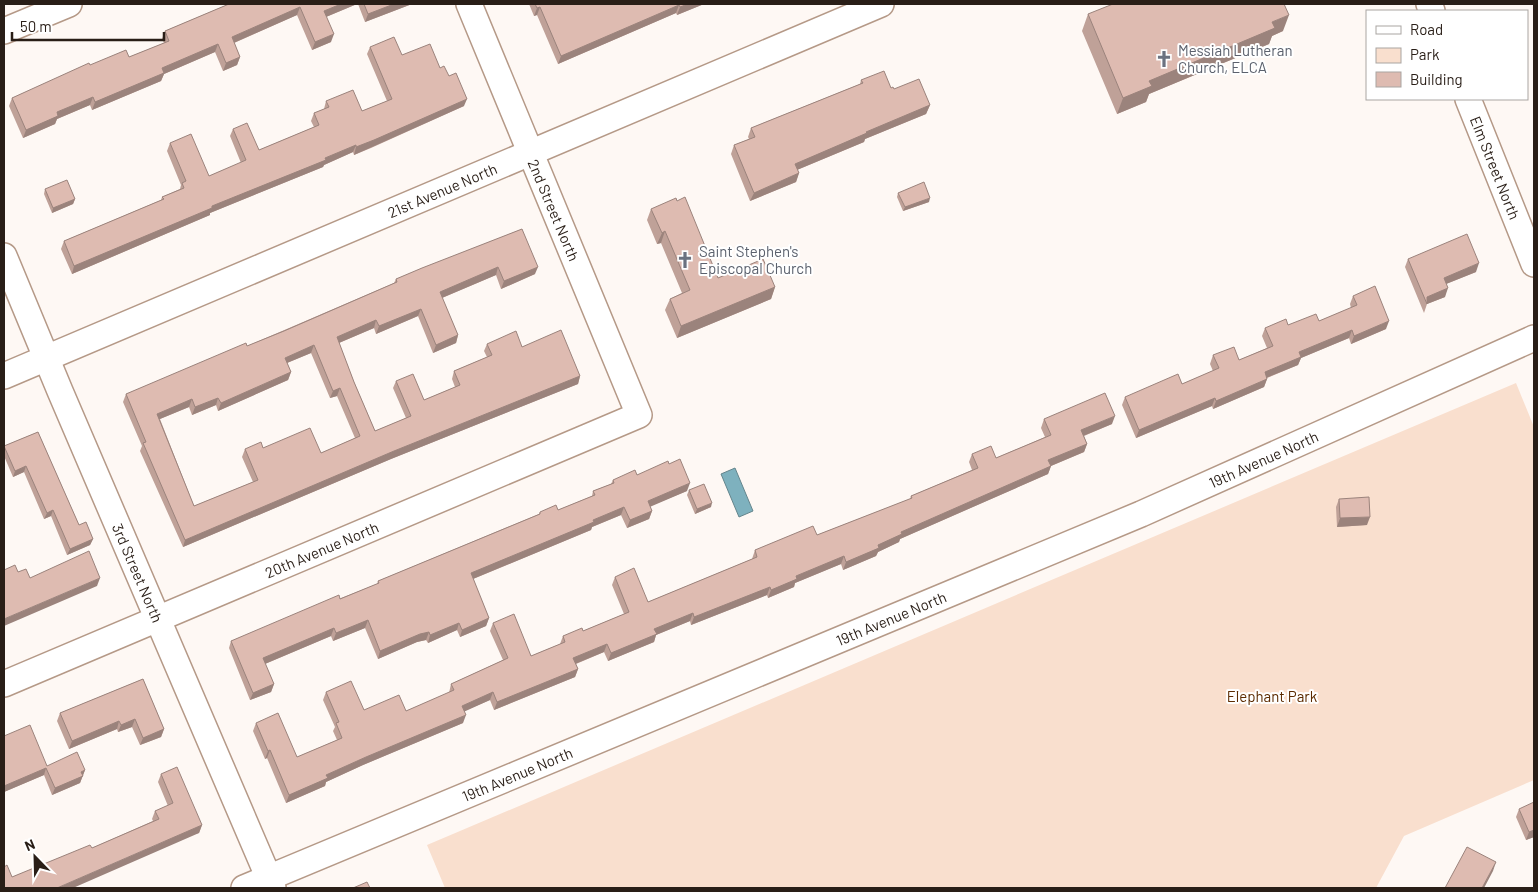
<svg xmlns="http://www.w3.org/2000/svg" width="1538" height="892" font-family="Barlow,sans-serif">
<rect width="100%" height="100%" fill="#fef8f4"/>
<path fill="#f9dfce" d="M 1516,383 L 1534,427 L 1534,780 L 1404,836 L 1376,888 L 445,888 L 427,845 Z"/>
<path fill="#7eb1be" stroke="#64858c" d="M 735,468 L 753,511 L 739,517 L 721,474 Z"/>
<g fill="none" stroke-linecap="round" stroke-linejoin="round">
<g stroke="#b59987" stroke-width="28">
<g id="minor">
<path d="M 1429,4 L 1432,11"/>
<path d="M 4,31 L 69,4"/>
<path id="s1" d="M 1468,99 L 1534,264"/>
<path id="s2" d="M 4,256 L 60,391 L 273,888"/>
<path id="s3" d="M 4,376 L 881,4"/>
<path id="s4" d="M 4,684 L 639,415 L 469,4"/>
<path id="s5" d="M 244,888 L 1141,514 L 1534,338"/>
</g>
</g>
<use href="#minor" stroke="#fff" stroke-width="25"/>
</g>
<path fill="#bfa198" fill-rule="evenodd" d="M 229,4 L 357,4 L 326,17 L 331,42 L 312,50 L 297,15 L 234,43 L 240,57 L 237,65 L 223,71 L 215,52 L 164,74 L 161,81 L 92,110 L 90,105 L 57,119 L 55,124 L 23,138 L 9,106 L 12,98 L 90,65 L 129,57 L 164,43 L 162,39 L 165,31 Z
M 358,4 L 412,4 L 365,22 Z
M 529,4 L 704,4 L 677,15 L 676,13 L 558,64 L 537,15 L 534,16 Z
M 1088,14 L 1283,31 L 1272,36 L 1269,44 L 1149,94 L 1146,102 L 1117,114 L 1082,31 Z
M 370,47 L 402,55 L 440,68 L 449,76 L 464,106 L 371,148 L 354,155 L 353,152 L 324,165 L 323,167 L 210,213 L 210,215 L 72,274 L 61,249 L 64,241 L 161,200 L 162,197 L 180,189 L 181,185 L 167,151 L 170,143 L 209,176 L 241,163 L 230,136 L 233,129 L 259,150 L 314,127 L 311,121 L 314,113 L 324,109 L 326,101 L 362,111 L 387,101 L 367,54 Z
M 861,80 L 891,88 L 930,105 L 926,114 L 865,139 L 864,142 L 797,170 L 799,173 L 796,182 L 750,201 L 731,154 L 734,145 L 749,139 L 748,137 L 751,128 L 860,84 Z
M 45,189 L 75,199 L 73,204 L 52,213 L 44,194 Z
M 898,193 L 929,202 L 903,211 L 897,197 Z
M 651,209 L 718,278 L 775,287 L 771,299 L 677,338 L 665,310 L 670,299 L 682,293 L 661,243 L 657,244 L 647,220 Z
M 522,229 L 535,274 L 501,289 L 496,275 L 442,298 L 458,335 L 456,343 L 433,353 L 418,316 L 376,334 L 374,328 L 339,343 L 354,382 L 375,431 L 406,418 L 393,388 L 396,381 L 424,400 L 455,387 L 452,379 L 454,371 L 487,357 L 484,351 L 487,344 L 522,347 L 580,376 L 578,384 L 391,459 L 183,547 L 140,451 L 142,446 L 123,402 L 126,394 L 247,346 L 394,283 L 396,279 ZM 311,353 L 330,398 L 337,396 L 355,438 L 321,453 L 263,448 L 245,449 L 242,457 L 253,482 L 194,506 L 160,419 L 189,407 L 192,415 L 216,405 L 218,411 L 288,380 L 291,372 L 287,363 Z
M 1408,259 L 1476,272 L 1446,284 L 1445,297 L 1427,304 L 1424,313 L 1405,267 Z
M 1353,296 L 1386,329 L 1351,344 L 1349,338 L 1301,358 L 1298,365 L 1267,378 L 1267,379 L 1264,387 L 1213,409 L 1212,406 L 1136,438 L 1122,405 L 1125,397 L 1182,384 L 1213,371 L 1210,364 L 1213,355 L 1239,360 L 1267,348 L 1262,336 L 1265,328 L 1319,321 L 1351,308 L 1350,304 Z
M 1044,419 L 1112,424 L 1084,436 L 1087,444 L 1084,452 L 1051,466 L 1048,474 L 900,539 L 899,542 L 878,552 L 876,556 L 843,570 L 841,564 L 795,583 L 794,587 L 768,598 L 767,595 L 691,625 L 690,621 L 656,635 L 654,642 L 608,661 L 604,652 L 576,664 L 578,669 L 575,677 L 494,710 L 490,700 L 464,711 L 463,723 L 363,765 L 326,782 L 325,786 L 286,803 L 267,758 L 265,759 L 253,731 L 256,723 L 297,757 L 337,740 L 333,731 L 335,727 L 323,700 L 326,692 L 364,710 L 406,711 L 449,693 L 451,684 L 503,660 L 490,631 L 493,623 L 531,656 L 560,644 L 563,636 L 583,631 L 624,614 L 612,585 L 615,577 L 648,602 L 752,559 L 755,550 L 817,535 L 910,499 L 911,496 L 972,470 L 969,462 L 972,454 L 996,458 L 1045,437 L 1041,428 Z
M 38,432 L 79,525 L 93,539 L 90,545 L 67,555 L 51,516 L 44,519 L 24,472 L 13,477 L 4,456 L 4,446 Z
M 669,464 L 687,491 L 650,506 L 652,511 L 649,519 L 627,528 L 621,515 L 592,527 L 591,530 L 473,579 L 489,618 L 486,626 L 460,637 L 457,630 L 428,643 L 426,640 L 417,642 L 378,659 L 365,628 L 333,641 L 331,636 L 265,664 L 274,684 L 271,692 L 250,700 L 229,648 L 231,641 L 377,584 L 378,581 L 539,514 L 540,512 L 558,510 L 592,496 L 593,491 L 611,484 L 613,480 L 637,475 Z
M 689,490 L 711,507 L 695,514 L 687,495 Z
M 1339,499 L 1367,525 L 1337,527 L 1336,507 Z
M 143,679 L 164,729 L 161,737 L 140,745 L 132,727 L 118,732 L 117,729 L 69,749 L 57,721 L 60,713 Z
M 4,736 L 47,766 L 85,770 L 80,783 L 52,795 L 44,775 L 4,792 Z
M 161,774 L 202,825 L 199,833 L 12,877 L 92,848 L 153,821 L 152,819 L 155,811 L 168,806 L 158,782 Z
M 1519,809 L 1534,837 L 1526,840 L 1516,817 Z"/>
<path fill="#9b837c" d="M 341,4 L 357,4 L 321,19 L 324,11 Z
M 394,4 L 412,4 L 365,22 L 368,14 Z
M 688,4 L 704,4 L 677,15 L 680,7 Z
M 679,5 L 676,13 L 558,64 L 561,56 Z
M 300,7 L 297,15 L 229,45 L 232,37 Z
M 540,7 L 537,15 L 534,16 L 537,8 Z
M 1289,15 L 1283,31 L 1272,36 L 1269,44 L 1149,94 L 1146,102 L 1117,114 L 1123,98 L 1149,81 L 1272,22 Z
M 334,34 L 331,42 L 312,50 L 315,42 Z
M 218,44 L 215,52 L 164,74 L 161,81 L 92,110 L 95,102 L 162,68 Z
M 240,57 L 237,65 L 223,71 L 226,63 Z
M 93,97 L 90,105 L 57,119 L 55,124 L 23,138 L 26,130 L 57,112 Z
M 467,99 L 464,106 L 354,155 L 356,147 Z
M 930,105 L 926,114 L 865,139 L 864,142 L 792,172 L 795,164 L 866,132 Z
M 356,145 L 353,152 L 324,165 L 323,167 L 210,213 L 210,215 L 72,274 L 74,266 L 212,206 Z
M 799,173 L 796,182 L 750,201 L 754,193 Z
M 930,198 L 929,202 L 903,211 L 905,207 Z
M 75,199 L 73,204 L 52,213 L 53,208 Z
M 665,231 L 661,243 L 657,244 L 662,233 Z
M 1479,263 L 1476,272 L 1441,286 L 1444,278 Z
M 498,267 L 496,275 L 437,300 L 440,292 Z
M 538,267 L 535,274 L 501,289 L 504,281 Z
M 775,287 L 771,299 L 677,338 L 681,326 Z
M 1448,288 L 1445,297 L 1427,304 L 1427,297 Z
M 421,309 L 418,316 L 376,334 L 379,326 Z
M 376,320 L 374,328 L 334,345 L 337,337 Z
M 1389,321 L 1386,329 L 1351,344 L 1354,336 Z
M 1352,330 L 1349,338 L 1301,358 L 1298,365 L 1261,380 L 1265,372 L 1299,352 Z
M 458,335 L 456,343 L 433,353 L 436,345 Z
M 314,345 L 311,353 L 282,365 L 285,358 Z
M 291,372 L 288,380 L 218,411 L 221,403 Z
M 580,376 L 578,384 L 391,459 L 183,547 L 185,540 L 394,451 Z
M 1267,379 L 1264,387 L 1213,409 L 1216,401 Z
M 340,388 L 337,396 L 330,398 L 333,391 Z
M 218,398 L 216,405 L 192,415 L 195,407 Z
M 1215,398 L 1212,406 L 1136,438 L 1139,430 Z
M 192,399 L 189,407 L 155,421 L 157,414 Z
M 1115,416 L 1112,424 L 1078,438 L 1081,430 Z
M 1087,444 L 1084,452 L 1046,468 L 1048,460 Z
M 26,466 L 24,472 L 13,477 L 15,471 Z
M 1051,466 L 1048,474 L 900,539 L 899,542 L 878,552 L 876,556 L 843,570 L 846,562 L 901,532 Z
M 690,483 L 687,491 L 645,509 L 648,501 Z
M 712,503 L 711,507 L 695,514 L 697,509 Z
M 624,507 L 621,515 L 592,527 L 591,530 L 468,581 L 471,573 L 593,520 Z
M 53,510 L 51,516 L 44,519 L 47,513 Z
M 652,511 L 649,519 L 627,528 L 630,520 Z
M 1370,517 L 1367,525 L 1337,527 L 1340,518 Z
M 93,539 L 90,545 L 67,555 L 70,549 Z
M 844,556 L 841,564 L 795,583 L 794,587 L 768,598 L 771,590 L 796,576 Z
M 100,578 L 97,586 L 4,626 L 4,619 Z
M 770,587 L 767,595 L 691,625 L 694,617 Z
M 693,613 L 690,621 L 656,635 L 654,642 L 608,661 L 611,653 L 654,629 Z
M 489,618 L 486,626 L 460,637 L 462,630 Z
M 368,620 L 365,628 L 333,641 L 336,633 Z
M 459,623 L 457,630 L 428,643 L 430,635 Z
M 334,628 L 331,636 L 260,666 L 263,658 Z
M 429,632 L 426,640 L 417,642 L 378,659 L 380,651 L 420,634 Z
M 607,644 L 604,652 L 570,666 L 573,658 Z
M 578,669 L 575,677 L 494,710 L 497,702 Z
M 274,684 L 271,692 L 250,700 L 253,693 Z
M 493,692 L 490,700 L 459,714 L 462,706 Z
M 466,715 L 463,723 L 363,765 L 326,782 L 325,786 L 286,803 L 289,795 L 326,775 L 366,757 Z
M 135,719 L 132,727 L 118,732 L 121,725 Z
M 119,721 L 117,729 L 69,749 L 72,741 Z
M 164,729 L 161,737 L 140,745 L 143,738 Z
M 270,750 L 267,758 L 265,759 L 268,751 Z
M 46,768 L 44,775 L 4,792 L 4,786 Z
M 85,770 L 80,783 L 52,795 L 55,788 Z
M 202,825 L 199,833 L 73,888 L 57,888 Z
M 1534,830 L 1534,837 L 1526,840 L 1529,832 Z
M 1496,862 L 1493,871 L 1484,888 L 1482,888 Z"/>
<path fill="#debbb1" stroke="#9b837c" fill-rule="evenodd" d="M 229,4 L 341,4 L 324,11 L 334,34 L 315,42 L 300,7 L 232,37 L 240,57 L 226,63 L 218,44 L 162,68 L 164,73 L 95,102 L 93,97 L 57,112 L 58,116 L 26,130 L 12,98 L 89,63 L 90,65 L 126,50 L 129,57 L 169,41 L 165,31 Z
M 364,4 L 394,4 L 368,14 Z
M 535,4 L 688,4 L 680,7 L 679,5 L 561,56 L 540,7 L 537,8 Z
M 1113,4 L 1284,4 L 1289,15 L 1272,22 L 1275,28 L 1149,81 L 1152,86 L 1123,98 L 1088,14 Z
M 394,37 L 402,55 L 430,44 L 440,68 L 444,66 L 449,76 L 456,73 L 467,99 L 374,140 L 356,147 L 356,145 L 325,158 L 326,160 L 212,206 L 212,208 L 74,266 L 64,241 L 164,199 L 162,197 L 184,188 L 182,183 L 186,181 L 170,143 L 191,134 L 209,176 L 246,160 L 233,129 L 247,123 L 259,150 L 319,125 L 314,113 L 329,107 L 326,101 L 353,90 L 362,111 L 392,99 L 370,47 Z
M 884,71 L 891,88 L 893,87 L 894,89 L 919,79 L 930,105 L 866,132 L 867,133 L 795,164 L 799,173 L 754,193 L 734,145 L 755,137 L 751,128 L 863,83 L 861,80 Z
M 67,180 L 75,199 L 53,208 L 45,189 Z
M 924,182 L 930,198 L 905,207 L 898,193 Z
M 685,197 L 718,278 L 763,259 L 775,287 L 681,326 L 670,299 L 690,290 L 665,231 L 662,233 L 651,209 L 676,198 L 677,201 Z
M 522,229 L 538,267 L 504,281 L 498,267 L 440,292 L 458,335 L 436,345 L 421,309 L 379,326 L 376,320 L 337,337 L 354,382 L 375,431 L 411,416 L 396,381 L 413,374 L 424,400 L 460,385 L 454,371 L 492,355 L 487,344 L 516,331 L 522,347 L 561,330 L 580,376 L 394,451 L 185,540 L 143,443 L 146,442 L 126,394 L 246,343 L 247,346 L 284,331 L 397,282 L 396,279 L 422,268 ZM 314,345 L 333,391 L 340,388 L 360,436 L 321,453 L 310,428 L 263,448 L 261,442 L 245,449 L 258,480 L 194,506 L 157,414 L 192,399 L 195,407 L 218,398 L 221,403 L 291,372 L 285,358 Z
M 1467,234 L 1479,263 L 1444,278 L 1448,288 L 1427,297 L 1427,304 L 1408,259 Z
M 1375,286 L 1389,321 L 1354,336 L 1352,330 L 1299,352 L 1301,357 L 1265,372 L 1267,379 L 1216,401 L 1215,398 L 1139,430 L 1125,397 L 1178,374 L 1182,384 L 1219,368 L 1213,355 L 1234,347 L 1239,360 L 1273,346 L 1265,328 L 1286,319 L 1288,325 L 1316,314 L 1319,321 L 1357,305 L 1353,296 Z
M 1105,393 L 1115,416 L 1081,430 L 1087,444 L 1048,460 L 1051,466 L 901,532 L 902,534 L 878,545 L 879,548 L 846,562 L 844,556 L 796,576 L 797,579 L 771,590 L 770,587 L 694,617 L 693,613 L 654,629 L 657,634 L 611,653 L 607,644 L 573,658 L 578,669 L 497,702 L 493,692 L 462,706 L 466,715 L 366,757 L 326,775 L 328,778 L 289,795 L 270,750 L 268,751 L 256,723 L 278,713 L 297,757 L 342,738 L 336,723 L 339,722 L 326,692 L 351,681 L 364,710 L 399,695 L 406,711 L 454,690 L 451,684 L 508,658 L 493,623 L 514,614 L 531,656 L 565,642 L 563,636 L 582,628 L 583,631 L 629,612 L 615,577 L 634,568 L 648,602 L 757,557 L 755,550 L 813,526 L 817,535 L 912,498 L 911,496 L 978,468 L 972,454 L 991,446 L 996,458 L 1051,435 L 1044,419 Z
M 38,432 L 79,525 L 86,522 L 93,539 L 70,549 L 53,510 L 47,513 L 26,466 L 15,471 L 4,446 Z
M 680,459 L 690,483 L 648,501 L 652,511 L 630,520 L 624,507 L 593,520 L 594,522 L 471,573 L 489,618 L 462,630 L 459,623 L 430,635 L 429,632 L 420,634 L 380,651 L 368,620 L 336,633 L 334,628 L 263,658 L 274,684 L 253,693 L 231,641 L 339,595 L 340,599 L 379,583 L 378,581 L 540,514 L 540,512 L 556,505 L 558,510 L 595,495 L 593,491 L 614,483 L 613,480 L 635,470 L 637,475 L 668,461 L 669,464 Z
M 704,484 L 712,503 L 697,509 L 689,490 Z
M 1369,497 L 1370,517 L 1340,518 L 1339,499 Z
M 89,551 L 100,578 L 4,619 L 4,570 L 15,565 L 18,572 L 26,569 L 30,578 Z
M 143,679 L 164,729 L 143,738 L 135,719 L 121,725 L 119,721 L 72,741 L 60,713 Z
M 30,725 L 47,766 L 77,752 L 85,770 L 81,772 L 83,776 L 55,788 L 46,768 L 4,786 L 4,736 Z
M 177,767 L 202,825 L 57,888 L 4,888 L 4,867 L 7,865 L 12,877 L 90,845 L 92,848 L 159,819 L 155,811 L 173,803 L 161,774 Z
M 1534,802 L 1534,830 L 1529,832 L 1519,809 Z
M 1467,847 L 1496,862 L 1482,888 L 1445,888 Z
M 367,882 L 370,888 L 353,888 Z"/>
<defs>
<g id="church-bare" transform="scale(1.35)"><path d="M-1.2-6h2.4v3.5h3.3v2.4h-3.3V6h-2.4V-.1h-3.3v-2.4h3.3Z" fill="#6b7280" stroke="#fff" stroke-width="2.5" paint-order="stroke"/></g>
</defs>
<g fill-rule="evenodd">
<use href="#church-bare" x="1164" y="59"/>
<use href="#church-bare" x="685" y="260"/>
</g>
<g text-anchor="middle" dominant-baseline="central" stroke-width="4" stroke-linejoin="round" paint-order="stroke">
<g font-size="15" fill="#5b616d" stroke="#fff" text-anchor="start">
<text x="1178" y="50">Messiah Lutheran<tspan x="1178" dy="17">Church, ELCA</tspan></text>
<text x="699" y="251">Saint Stephen's<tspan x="699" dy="17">Episcopal Church</tspan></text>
</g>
<g font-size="15" fill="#291e17" stroke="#fff">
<text stroke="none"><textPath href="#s1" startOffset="74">Elm Street North</textPath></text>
<text stroke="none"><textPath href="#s3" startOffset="476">21st Avenue North</textPath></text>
<text transform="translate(554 210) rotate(67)">2nd Street North</text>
<text stroke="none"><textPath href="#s5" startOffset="1106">19th Avenue North</textPath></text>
<text stroke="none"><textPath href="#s4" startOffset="345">20th Avenue North</textPath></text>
<text stroke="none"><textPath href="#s2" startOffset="344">3rd Street North</textPath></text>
<text stroke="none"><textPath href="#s5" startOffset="701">19th Avenue North</textPath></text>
<text stroke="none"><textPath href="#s5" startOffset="296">19th Avenue North</textPath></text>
</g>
<g font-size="15" fill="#5c2b01" stroke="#fff">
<text x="1272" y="696">Elephant Park</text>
</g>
</g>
<rect width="1538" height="892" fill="none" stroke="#291e17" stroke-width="10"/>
<rect x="1366" y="10" width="162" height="90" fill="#ffffff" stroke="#a9a5a2"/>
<rect x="1376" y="26" width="25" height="8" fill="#ffffff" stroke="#a9a5a2"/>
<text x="1410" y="35" font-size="15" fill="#291e17">Road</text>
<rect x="1376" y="48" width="25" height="15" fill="#f9dfce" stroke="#a9a5a2"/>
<text x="1410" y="60" font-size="15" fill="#291e17">Park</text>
<rect x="1376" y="72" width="25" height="15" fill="#debbb1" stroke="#a9a5a2"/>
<text x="1410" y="85" font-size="15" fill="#291e17">Building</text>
<g transform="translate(35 857) rotate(337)" stroke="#ffffff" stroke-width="4" paint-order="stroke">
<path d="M0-4L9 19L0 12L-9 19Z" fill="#291e17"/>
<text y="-8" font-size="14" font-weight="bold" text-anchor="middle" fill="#291e17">N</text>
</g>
<path d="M12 32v8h152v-8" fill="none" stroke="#291e17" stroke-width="2.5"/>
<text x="20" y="32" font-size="15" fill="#291e17" stroke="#ffffff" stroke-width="4" paint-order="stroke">50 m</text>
</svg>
